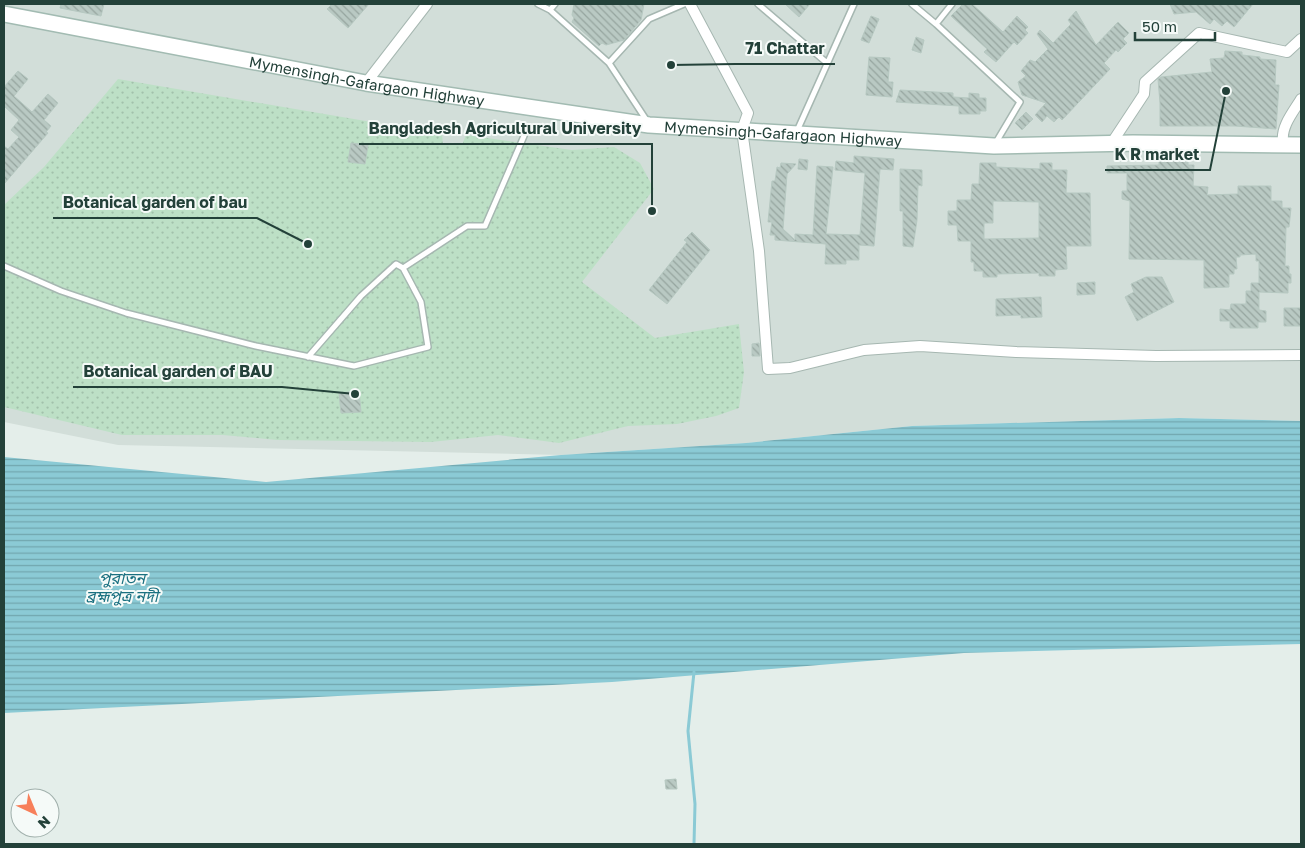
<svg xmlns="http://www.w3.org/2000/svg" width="1305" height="848" font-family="'Golos Text','Noto Sans Bengali',sans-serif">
<defs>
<pattern id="park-dots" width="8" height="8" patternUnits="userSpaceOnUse" patternTransform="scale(1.25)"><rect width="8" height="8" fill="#bde0c6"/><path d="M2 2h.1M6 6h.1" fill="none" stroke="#a2c1ab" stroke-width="1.8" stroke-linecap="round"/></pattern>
<pattern id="water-rules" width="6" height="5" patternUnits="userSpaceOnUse" patternTransform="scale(1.25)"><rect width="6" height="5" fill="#8bcad5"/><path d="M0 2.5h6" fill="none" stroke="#71a6ae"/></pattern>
<pattern id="building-back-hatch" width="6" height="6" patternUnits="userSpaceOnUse" patternTransform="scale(1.25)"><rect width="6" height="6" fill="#b9c9c3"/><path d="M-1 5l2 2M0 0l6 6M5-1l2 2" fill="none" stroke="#96a59f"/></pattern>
</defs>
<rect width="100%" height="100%" fill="#e4eeea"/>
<path fill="#d2ded9" d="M 4,4 L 1301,4 L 1301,421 L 1179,418 L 912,426 L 746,443 L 561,455 L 118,445 L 4,422 Z"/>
<path fill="url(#park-dots)" d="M 118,79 L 442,134 L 443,145 L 462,145 L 466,135 L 572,150 L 614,147 L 640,163 L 654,189 L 582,282 L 655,338 L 739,324 L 744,372 L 739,408 L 716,416 L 677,424 L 628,426 L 559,443 L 498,435 L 431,442 L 277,440 L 223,435 L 122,435 L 4,407 L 4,205 L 44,167 Z"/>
<path fill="url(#water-rules)" d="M 1179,418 L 1301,421 L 1301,644 L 964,653 L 612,682 L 4,713 L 4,457 L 266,482 L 561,455 L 746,443 L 912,426 Z"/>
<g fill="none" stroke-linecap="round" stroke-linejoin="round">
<path stroke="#8bcad5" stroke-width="3" d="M 694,672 L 688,731 L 695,804 L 694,844"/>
</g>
<path fill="url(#building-back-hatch)" stroke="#b6c8c1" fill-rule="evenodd" d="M 61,4 L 104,4 L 101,16 L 60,8 Z
M 332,4 L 369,4 L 348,28 L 327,9 Z
M 574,4 L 644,4 L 641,20 L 624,40 L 606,45 L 602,43 L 599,46 L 572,22 L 574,18 L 572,15 Z
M 785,4 L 810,4 L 799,17 Z
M 963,4 L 972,4 L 1003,32 L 1017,16 L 1028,27 L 1025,30 L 1028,33 L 1017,45 L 1014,42 L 996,62 L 984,52 L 987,49 L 951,16 Z
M 1170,4 L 1253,4 L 1234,27 L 1227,21 L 1222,26 L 1214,19 L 1210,24 L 1196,12 L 1174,14 Z
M 1076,11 L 1096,45 L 1118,22 L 1129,33 L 1123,39 L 1127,43 L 1118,52 L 1116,50 L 1104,63 L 1110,69 L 1062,120 L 1059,117 L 1054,122 L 1047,116 L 1042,122 L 1035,115 L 1046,103 L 1022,95 L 1018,82 L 1026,76 L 1021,71 L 1030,60 L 1035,62 L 1048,49 L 1037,34 L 1040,30 L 1053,43 L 1071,24 L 1068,20 Z
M 871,16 L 879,19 L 869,43 L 861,40 Z
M 916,37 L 924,40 L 921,53 L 912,50 Z
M 1225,51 L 1242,52 L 1242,55 L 1260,57 L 1260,59 L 1276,60 L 1275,85 L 1279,85 L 1276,129 L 1235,126 L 1160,126 L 1160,103 L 1158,79 L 1161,77 L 1212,72 L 1210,59 L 1224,58 Z
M 869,57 L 890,58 L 888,82 L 893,82 L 892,97 L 866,95 Z
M 18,71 L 28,79 L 14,96 L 32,112 L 48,94 L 58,103 L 44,120 L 51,126 L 46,132 L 48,133 L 4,184 L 4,146 L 8,149 L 19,137 L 11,130 L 19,120 L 4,106 L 4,87 Z
M 900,90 L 953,93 L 953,97 L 969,98 L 969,93 L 979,94 L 979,98 L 986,98 L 986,111 L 980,111 L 980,114 L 959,114 L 959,106 L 896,102 Z
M 1026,112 L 1033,119 L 1022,130 L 1015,123 Z
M 351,143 L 368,145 L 365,164 L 348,162 Z
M 854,156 L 894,159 L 893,170 L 880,169 L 874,246 L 859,245 L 859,260 L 846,260 L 846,264 L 825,264 L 826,244 L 775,240 L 775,235 L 770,235 L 772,222 L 768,222 L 772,181 L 775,181 L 777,167 L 780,168 L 781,163 L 796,164 L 787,174 L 783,229 L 795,240 L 795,234 L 813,235 L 817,166 L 833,167 L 826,234 L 860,235 L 865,173 L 835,170 L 836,161 L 854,163 Z
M 799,159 L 808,160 L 807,170 L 798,169 Z
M 1159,161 L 1188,161 L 1188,165 L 1194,165 L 1193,186 L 1208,187 L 1207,195 L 1238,194 L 1238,186 L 1271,186 L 1271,201 L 1282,201 L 1282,208 L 1291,208 L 1289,227 L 1286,227 L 1285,266 L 1289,266 L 1289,274 L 1291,274 L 1291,283 L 1288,283 L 1288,293 L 1259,292 L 1259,310 L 1266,311 L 1266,322 L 1258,322 L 1258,328 L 1230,328 L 1230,321 L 1220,321 L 1220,309 L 1230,310 L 1231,304 L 1246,304 L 1246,291 L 1251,291 L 1251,283 L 1259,283 L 1259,261 L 1256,261 L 1256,254 L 1240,255 L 1240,257 L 1236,257 L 1237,269 L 1234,269 L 1234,274 L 1229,274 L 1229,287 L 1204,288 L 1204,260 L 1129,259 L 1130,201 L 1122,199 L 1122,191 L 1127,191 L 1127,173 L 1107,173 L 1107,166 L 1159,165 Z
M 980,163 L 996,163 L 996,167 L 1040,169 L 1040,163 L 1052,163 L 1052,170 L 1067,170 L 1066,193 L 1090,193 L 1091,246 L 1066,246 L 1067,269 L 1055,270 L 1055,276 L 1039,276 L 1039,273 L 997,274 L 997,277 L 983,277 L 983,271 L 974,271 L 974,262 L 971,262 L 971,241 L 958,241 L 957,225 L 948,225 L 948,211 L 957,211 L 957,200 L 971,200 L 972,184 L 979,184 ZM 993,201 L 1039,202 L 1039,238 L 984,239 L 984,223 L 993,223 Z
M 900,169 L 922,170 L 922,186 L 918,185 L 917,220 L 913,247 L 903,246 L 903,211 L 900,211 Z
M 692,232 L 710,250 L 667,304 L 649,290 L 687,242 L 684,240 Z
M 1146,277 L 1162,277 L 1174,302 L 1137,321 L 1125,297 L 1134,292 L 1131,284 Z
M 1095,282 L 1095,294 L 1077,295 L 1077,283 Z
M 1041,297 L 1042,317 L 1021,318 L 1021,315 L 996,316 L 996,299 Z
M 1284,308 L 1301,308 L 1301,326 L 1284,326 Z
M 759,343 L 760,356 L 752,356 L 752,344 Z
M 359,391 L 361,412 L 341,413 L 339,393 Z
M 676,779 L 677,789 L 666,789 L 665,780 Z"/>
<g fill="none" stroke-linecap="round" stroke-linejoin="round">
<g stroke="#a6b7b1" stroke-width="8">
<path id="lane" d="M 538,4 L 550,10 L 609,63
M 758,4 L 827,63
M 912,4 L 936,24
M 952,4 L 936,24 L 1020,102 L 995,144
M 550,10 L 555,4
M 647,121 L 609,63 L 649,19 L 684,4
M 797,131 L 854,4
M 4,266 L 61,291 L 126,313 L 256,346 L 354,366 L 428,347 L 421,302 L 403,268 L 467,226 L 485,226 L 524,136
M 308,357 L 361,296 L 396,264 L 403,268"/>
</g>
<g stroke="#a6b7b1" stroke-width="12">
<path id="street" d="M 690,4 L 748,113 L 742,130 L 759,251 L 768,369 L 790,368 L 864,350 L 920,346 L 1016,352 L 1156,356 L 1301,355
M 366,83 L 427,4
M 1111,144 L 1144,94 L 1145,82 L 1199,33 L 1287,52 L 1301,39
M 1288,144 L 1283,141 C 1281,126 1294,111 1301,99"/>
</g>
<g stroke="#a2bbb2" stroke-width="18">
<g id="secondary">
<path id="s1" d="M 4,14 L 366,83 L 649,125 L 994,146 L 1133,143 L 1301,145"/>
</g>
</g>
<use href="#lane" stroke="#fff" stroke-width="5"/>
<use href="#street" stroke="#fff" stroke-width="10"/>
<use href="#secondary" stroke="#fff" stroke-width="15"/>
</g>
<g text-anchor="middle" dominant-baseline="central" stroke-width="4" stroke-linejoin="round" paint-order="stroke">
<g font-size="15" fill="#234139" stroke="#f5faf8">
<text stroke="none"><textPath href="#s1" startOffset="369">Mymensingh-Gafargaon Highway</textPath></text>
<text stroke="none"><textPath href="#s1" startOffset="789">Mymensingh-Gafargaon Highway</textPath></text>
</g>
<g font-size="16" font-style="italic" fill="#1a7080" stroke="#f5faf8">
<text x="122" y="578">পুরাতন<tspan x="122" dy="18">ব্রহ্মপুত্র নদী</tspan></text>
</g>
</g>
<path fill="none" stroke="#234139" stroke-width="2" d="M671 65L735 64H835M652 211L652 144H359M1226 91L1210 170H1105M308 244L257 218H53M355 394L282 387H73"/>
<g fill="#234139" stroke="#f5faf8" stroke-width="2">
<circle cx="671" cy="65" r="5"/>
<circle cx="652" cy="211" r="5"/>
<circle cx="1226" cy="91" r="5"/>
<circle cx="308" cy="244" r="5"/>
<circle cx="355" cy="394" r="5"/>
</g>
<g font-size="16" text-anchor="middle" font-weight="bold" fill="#234139" stroke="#f5faf8" stroke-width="4" stroke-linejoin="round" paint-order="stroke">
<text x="785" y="54">71 Chattar</text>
<text x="505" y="134">Bangladesh Agricultural University</text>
<text x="1157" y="160">K R market</text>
<text x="155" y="208">Botanical garden of bau</text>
<text x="178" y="377">Botanical garden of BAU</text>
</g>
<rect width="1305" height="848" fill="none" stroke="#234139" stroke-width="10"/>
<g transform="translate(35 813) rotate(136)"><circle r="24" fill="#f5faf8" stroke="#a1b0ac"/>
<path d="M0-4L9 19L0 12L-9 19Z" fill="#f77f5a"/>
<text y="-8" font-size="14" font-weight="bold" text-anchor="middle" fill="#234139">N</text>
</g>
<path d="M1135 32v8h80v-8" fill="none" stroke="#234139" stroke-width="2.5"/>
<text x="1142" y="32" font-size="15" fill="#234139" stroke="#f5faf8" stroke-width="4" paint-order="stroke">50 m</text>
</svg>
